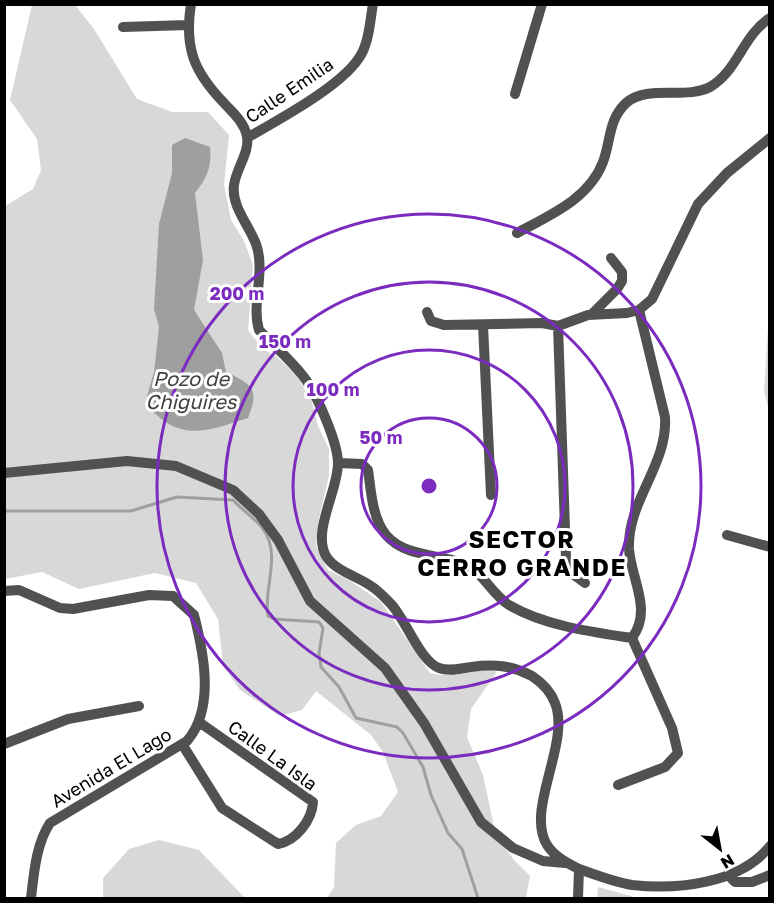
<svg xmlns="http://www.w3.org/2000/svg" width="774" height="903" font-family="'Golos Text',sans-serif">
<rect width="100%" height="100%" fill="#fff"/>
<path fill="#d8d8d8" d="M 32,5 L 75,5 L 94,29 L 137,99 L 172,112 L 208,112 L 229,135 L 224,184 L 231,220 L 244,241 L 253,265 L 248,330 L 263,349 L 277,357 L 294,373 L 311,398 L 318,426 L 329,449 L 329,476 L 319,518 L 316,546 L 328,570 L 349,580 L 381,602 L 430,673 C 457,680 477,666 497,672 L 471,709 L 467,737 L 483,775 L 496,836 L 514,860 L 530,876 L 526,898 L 327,898 L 334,887 L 336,843 L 356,825 L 381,816 L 398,792 L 383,752 L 371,735 L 316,691 L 302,710 L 280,716 L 240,690 L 223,665 L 218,619 L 196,583 L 155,573 L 79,589 L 42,572 L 5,579 L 5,206 L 33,189 L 41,170 L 37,139 L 10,100 Z
M 769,312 L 769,410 L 764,392 Z
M 159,840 L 199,850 L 245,898 L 103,898 L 103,878 L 129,849 Z
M 598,887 L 638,898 L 597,898 Z"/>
<path fill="#9f9f9f" d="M 185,138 L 210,147 C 212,167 207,178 195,193 L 203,260 L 194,310 L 222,353 L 226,372 C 252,384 260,389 248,418 C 205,432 179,443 145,403 L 154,372 L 159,327 L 154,309 L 159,224 L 172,173 L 172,145 Z"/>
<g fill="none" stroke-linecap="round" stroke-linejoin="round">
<path stroke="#9f9f9f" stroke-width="3" d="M 4,511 L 131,511 L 177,497 L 233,500 C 242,510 256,519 263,529 C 282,555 263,588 268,616 L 274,619 L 319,622 L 323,628 L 319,653 L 321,667 L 339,687 L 356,718 L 397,727 L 403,733 L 423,767 L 431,795 L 448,833 L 462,849 L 478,898"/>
<path stroke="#515151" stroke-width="10" d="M 191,4 C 184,48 194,72 224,103 C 233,113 244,122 247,136 C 250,152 236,169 234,185 C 231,206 249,225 256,244 C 266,272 251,303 259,330 C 273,345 290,359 303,376 C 316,392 338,443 338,463 C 338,491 312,531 326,556 C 335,571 357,576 371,586 C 378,590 385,598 391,604 C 406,620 420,661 439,668 C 450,672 461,668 471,667 C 494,664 511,665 532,676 C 541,682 551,692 555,703 C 571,743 525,809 547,845 C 555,857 567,863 579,869 L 578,898
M 123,27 L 188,25
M 515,94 L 542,4
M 247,138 C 278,120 340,87 359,58 C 369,44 370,21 373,4
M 517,233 C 550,215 589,199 603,162 C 611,141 608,120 626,103 C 647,84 686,100 710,87 C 737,72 743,35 770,18
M 427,312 L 431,321 L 444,325 L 542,323 L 558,326 L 588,315 L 627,313 L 639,310 L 652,299 L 698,204 L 727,173 L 770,138
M 591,315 L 617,289 L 622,281 L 622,272 L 611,258
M 483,325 L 491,495
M 558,326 L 566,558 L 570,572 L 585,583
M 338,463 L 362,464 L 368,470 C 371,490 372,518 386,535 C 405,557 438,554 462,563 C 483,571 491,594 509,605 C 545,626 592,632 632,638
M 4,473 L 127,461 L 176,466 L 233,490 L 259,514 L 278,540 L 310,601 L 385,668 L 424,723 L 481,822 L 513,848 L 543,861 L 565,863
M 727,535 L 770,547
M 4,591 L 19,590 L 60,608 L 73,609 L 149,595 L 173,596 L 194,615 C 204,654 215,708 187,741 L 50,823 C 36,844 34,873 31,898
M 632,638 C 653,610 631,579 629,549 C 627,501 668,465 665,417 L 639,310
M 4,744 L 68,719 L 139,706
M 182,744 L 222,808 L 278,844 C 296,841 312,820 313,802 L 199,722
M 618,785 L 665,767 L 678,753 L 672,728 L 632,638
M 579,869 C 596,875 614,882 632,885 C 676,890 740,884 770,846
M 728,875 L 735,882 L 752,882 L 770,875"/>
</g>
<g fill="none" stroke="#7b2cbf" stroke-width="3">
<circle cx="429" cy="486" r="68"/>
<circle cx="429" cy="486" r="136"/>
<circle cx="429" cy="486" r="204"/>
<circle cx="429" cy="486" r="272"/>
</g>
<g text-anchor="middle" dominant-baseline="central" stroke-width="6" stroke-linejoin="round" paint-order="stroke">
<g font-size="18" fill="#000" stroke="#fff">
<text transform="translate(289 90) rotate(-34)">Calle Emilia</text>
<text transform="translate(273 755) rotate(36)">Calle La Isla</text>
<text transform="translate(111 767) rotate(-31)">Avenida El Lago</text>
</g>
<g font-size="20" font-style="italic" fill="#404040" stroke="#fff">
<text x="191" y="378">Pozo de<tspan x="191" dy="23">Chiguires</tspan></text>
</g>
<g font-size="24" font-weight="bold" letter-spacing="1.5" fill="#000" stroke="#fff">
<text x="522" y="538">SECTOR<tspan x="522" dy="28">CERRO GRANDE</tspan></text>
</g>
</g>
<circle cx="429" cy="486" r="9" fill="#7b2cbf" stroke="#fff" stroke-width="3"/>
<g font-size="18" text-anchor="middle" font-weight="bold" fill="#7b2cbf" stroke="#fff" stroke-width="6" stroke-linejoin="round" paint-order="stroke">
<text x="237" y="300">200 m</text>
<text x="285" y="348">150 m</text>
<text x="333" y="396">100 m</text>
<text x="381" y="444">50 m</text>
</g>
<rect width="774" height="903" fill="none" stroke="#000000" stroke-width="12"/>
<g transform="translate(720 849) rotate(149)" stroke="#ffffff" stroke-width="4.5" paint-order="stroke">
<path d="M0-4.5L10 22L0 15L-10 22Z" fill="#000000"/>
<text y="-9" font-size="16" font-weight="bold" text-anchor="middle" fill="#000000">N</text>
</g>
</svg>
